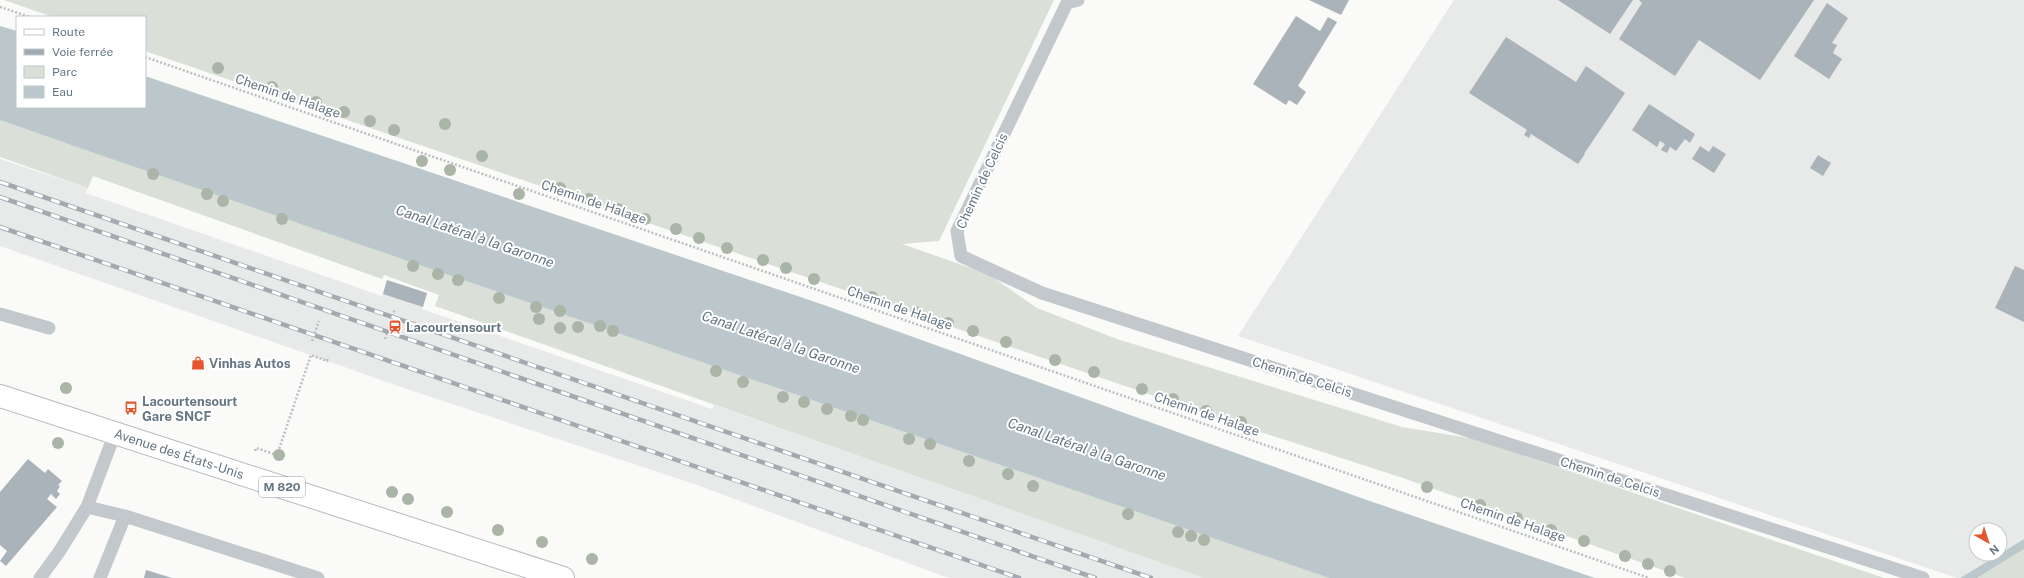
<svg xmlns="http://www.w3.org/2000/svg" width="2024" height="578" font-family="'Public Sans',sans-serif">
<rect width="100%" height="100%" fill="#fafaf8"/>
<path fill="#e8e9e9" d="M 1454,0 L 2024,0 L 2024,539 L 2000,553 L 2000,530 L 1976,530 L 1976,554 L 1998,554 L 1960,578 L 1957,578 L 1238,336 Z
M 0,159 L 88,188 L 86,193 L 382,296 L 387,280 L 427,293 L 422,309 L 712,409 L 714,405 L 1204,578 L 950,578 L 943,576 L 694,484 L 404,388 L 0,246 Z"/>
<path fill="#dadfd7" d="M 4,0 L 1054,0 L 939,241 L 902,244 L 988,274 L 1037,308 L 1117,339 L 1402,427 L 1475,439 L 1884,578 L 1685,578 L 1403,478 L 1248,428 L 145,51 L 145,17 L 53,17 Z
M 0,120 L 1329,578 L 1204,578 L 435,306 L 439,295 L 384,275 L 382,279 L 93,176 L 88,188 L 0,157 Z
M 2024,549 L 2024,578 L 1977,578 Z"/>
<path fill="#bbc7cb" d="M 0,26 L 17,31 L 17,107 L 145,107 L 145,76 L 827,306 L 1364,499 L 1595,578 L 1329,578 L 77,147 L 0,120 Z
M 2024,539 L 2024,549 L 1977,578 L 1960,578 Z"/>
<path fill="#aab3b9" d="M 1309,0 L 1349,0 L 1341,15 Z
M 1558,0 L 1633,0 L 1610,34 Z
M 1639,0 L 1814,0 L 1760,80 L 1699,40 L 1675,76 L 1619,39 L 1642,3 Z
M 1827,3 L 1848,18 L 1832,43 L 1837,45 L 1833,53 L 1842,59 L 1829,79 L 1794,56 Z
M 1296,16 L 1320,31 L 1328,17 L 1337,22 L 1298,86 L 1306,92 L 1297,105 L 1289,100 L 1286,105 L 1253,84 Z
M 1506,37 L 1576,82 L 1586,66 L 1625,93 L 1584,154 L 1585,154 L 1578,164 L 1531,134 L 1529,138 L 1524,135 L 1527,130 L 1469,93 Z
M 1649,104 L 1695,134 L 1690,143 L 1685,139 L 1676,151 L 1670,147 L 1667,153 L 1661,150 L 1665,144 L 1660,141 L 1657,147 L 1632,130 Z
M 1700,146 L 1709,152 L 1713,146 L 1726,154 L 1714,173 L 1692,159 Z
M 1818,155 L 1831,163 L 1823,176 L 1810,168 Z
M 2015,266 L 2024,270 L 2024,322 L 1995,308 Z
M 387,280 L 427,293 L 423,307 L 383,294 Z
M 28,459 L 45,473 L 48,469 L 62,481 L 58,485 L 60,486 L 57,491 L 60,494 L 56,499 L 51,494 L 47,499 L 57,507 L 6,566 L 0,561 L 7,551 L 0,545 L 0,492 Z
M 146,570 L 172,578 L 144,578 Z"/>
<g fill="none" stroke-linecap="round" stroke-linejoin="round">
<g stroke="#b5babe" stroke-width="24">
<path id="primary" d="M 0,396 L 563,578"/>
</g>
<path stroke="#bbbfc2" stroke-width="2.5" stroke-dasharray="2 2" stroke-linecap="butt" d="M 0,7 L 30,17
M 145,57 L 1649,578
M 385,339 L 395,309
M 312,341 L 319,321
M 255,451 L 256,448 L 277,455 L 311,355 L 327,361 L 328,357"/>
<path stroke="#c3c8cc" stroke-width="13" d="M 1078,0 L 1067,3 L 957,231 L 961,256 L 1042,293 L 1923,578
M 0,314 L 49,328
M 87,507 L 125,516 L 318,578
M 40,578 L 59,552 L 87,507 L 115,433
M 100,578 L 125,516"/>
<use href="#primary" stroke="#fff" stroke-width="22"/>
<g stroke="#a2aab0" stroke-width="4.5">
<path id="rail" d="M 0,182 L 1151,578
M 0,197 L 1095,578
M 0,227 L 1019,578"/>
</g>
<use href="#rail" stroke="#fff" stroke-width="3" stroke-dasharray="9" stroke-linecap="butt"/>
</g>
<g fill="#aab4a7">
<circle cx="218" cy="68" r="6"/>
<circle cx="272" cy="87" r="6"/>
<circle cx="316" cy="102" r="6"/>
<circle cx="344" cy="112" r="6"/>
<circle cx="370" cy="121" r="6"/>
<circle cx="445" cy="124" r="6"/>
<circle cx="394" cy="130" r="6"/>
<circle cx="482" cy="156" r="6"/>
<circle cx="422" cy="161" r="6"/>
<circle cx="450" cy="170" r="6"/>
<circle cx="153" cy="174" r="6"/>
<circle cx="560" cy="188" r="6"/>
<circle cx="207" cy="194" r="6"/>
<circle cx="519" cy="194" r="6"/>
<circle cx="589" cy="199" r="6"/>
<circle cx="223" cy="201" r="6"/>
<circle cx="618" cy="209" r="6"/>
<circle cx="282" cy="219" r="6"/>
<circle cx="645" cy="219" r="6"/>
<circle cx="676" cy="229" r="6"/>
<circle cx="699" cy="238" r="6"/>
<circle cx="727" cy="248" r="6"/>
<circle cx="763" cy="260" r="6"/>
<circle cx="413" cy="266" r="6"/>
<circle cx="786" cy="268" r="6"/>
<circle cx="438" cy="274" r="6"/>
<circle cx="814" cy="279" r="6"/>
<circle cx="458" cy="280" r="6"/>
<circle cx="872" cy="297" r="6"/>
<circle cx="499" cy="298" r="6"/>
<circle cx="536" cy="307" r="6"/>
<circle cx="560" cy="311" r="6"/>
<circle cx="916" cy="312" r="6"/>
<circle cx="539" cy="319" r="6"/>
<circle cx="948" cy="323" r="6"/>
<circle cx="600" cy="326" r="6"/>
<circle cx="578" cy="327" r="6"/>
<circle cx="560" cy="328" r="6"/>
<circle cx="613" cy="331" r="6"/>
<circle cx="973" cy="331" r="6"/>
<circle cx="1006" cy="342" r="6"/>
<circle cx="1055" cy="360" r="6"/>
<circle cx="716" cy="371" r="6"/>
<circle cx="1094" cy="372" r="6"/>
<circle cx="743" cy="382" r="6"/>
<circle cx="66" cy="388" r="6"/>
<circle cx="1142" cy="389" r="6"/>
<circle cx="783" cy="397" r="6"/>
<circle cx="1173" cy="399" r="6"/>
<circle cx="804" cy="402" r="6"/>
<circle cx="827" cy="409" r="6"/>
<circle cx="1206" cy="411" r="6"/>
<circle cx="851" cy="416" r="6"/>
<circle cx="863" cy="420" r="6"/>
<circle cx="1241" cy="422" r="6"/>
<circle cx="909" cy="439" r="6"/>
<circle cx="58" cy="443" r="6"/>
<circle cx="930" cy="444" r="6"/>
<circle cx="279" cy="455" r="6"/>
<circle cx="969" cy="461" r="6"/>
<circle cx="1008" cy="474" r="6"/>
<circle cx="1033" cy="486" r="6"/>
<circle cx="1427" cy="487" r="6"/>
<circle cx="392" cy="492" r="6"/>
<circle cx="408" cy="499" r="6"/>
<circle cx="1480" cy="505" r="6"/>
<circle cx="447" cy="512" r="6"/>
<circle cx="1128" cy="514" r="6"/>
<circle cx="1517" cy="518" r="6"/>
<circle cx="498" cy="530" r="6"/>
<circle cx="1551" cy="530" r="6"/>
<circle cx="1178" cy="532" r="6"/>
<circle cx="1191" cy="536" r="6"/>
<circle cx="1204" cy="540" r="6"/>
<circle cx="1584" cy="541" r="6"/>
<circle cx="542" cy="542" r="6"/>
<circle cx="1625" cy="556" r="6"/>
<circle cx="592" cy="559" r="6"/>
<circle cx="1648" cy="564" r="6"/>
<circle cx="1670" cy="571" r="6"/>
</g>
<defs>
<g id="station-bare" transform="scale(1.08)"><path d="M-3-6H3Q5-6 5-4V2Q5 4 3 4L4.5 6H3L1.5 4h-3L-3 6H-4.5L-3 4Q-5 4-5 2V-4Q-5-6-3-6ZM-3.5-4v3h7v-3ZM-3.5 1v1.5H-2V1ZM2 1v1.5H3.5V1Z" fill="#e4572e" stroke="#fff" stroke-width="2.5" paint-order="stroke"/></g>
<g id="shop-bare" transform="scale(1.08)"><path d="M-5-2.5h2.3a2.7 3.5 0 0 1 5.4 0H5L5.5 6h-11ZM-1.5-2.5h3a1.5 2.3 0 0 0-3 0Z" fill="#e4572e" stroke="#fff" stroke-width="2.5" paint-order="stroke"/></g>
<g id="bus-bare" transform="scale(1.08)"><path d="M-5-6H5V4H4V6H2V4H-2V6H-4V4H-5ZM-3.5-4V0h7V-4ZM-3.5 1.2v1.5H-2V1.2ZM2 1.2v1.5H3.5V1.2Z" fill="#e4572e" stroke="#fff" stroke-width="2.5" paint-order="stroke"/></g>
</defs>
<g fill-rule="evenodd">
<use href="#station-bare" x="395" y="327"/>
<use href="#shop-bare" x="198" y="363"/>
<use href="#bus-bare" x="131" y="408"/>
</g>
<g text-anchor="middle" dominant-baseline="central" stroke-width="4" stroke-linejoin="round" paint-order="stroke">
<rect fill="#fff" stroke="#939fa8" stroke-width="1" x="259" y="477" width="46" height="20" rx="3"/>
<g font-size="12" font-weight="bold" fill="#657683">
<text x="282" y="487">M 820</text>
</g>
<g font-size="13" fill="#657683" stroke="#fff">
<text transform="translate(288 96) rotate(19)">Chemin de Halage</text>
<text transform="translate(982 181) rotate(-65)">Chemin de Celcis</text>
<text transform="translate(594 202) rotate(19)">Chemin de Halage</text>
<text transform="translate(900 308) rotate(19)">Chemin de Halage</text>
<text transform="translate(1302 377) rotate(18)">Chemin de Celcis</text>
<text transform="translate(1207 414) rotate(19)">Chemin de Halage</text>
<text transform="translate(179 454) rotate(18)">Avenue des États-Unis</text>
<text transform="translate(1610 477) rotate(18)">Chemin de Celcis</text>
<text transform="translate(1513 520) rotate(19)">Chemin de Halage</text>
</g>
<g font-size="13" font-weight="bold" fill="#657683" stroke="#fff" text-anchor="start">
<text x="406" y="327">Lacourtensourt</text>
<text x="209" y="363">Vinhas Autos</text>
<text x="142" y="401">Lacourtensourt<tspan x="142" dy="15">Gare SNCF</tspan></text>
</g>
<g font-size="14" font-style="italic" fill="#60757c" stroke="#fff">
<text transform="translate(475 236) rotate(19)">Canal Latéral à la Garonne</text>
<text transform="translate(781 342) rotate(19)">Canal Latéral à la Garonne</text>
<text transform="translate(1087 449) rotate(19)">Canal Latéral à la Garonne</text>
</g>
</g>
<rect x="16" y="16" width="130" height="92" fill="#ffffff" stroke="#c1c8cd"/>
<rect x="24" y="29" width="20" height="6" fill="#ffffff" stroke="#c1c8cd"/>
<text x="52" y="36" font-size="12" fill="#657683">Route</text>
<rect x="24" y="49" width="20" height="6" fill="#a2aab0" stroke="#c1c8cd"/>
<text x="52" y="56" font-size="12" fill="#657683">Voie ferrée</text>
<rect x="24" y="66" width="20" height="12" fill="#dadfd7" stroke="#c1c8cd"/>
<text x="52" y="76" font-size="12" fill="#657683">Parc</text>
<rect x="24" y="86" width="20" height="12" fill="#bbc7cb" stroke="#c1c8cd"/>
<text x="52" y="96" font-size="12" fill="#657683">Eau</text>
<g transform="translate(1988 542) rotate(141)"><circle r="19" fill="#ffffff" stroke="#c1c8cd"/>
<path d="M0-3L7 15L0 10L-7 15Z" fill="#e4572e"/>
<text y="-6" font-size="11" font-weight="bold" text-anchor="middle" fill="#657683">N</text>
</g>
</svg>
